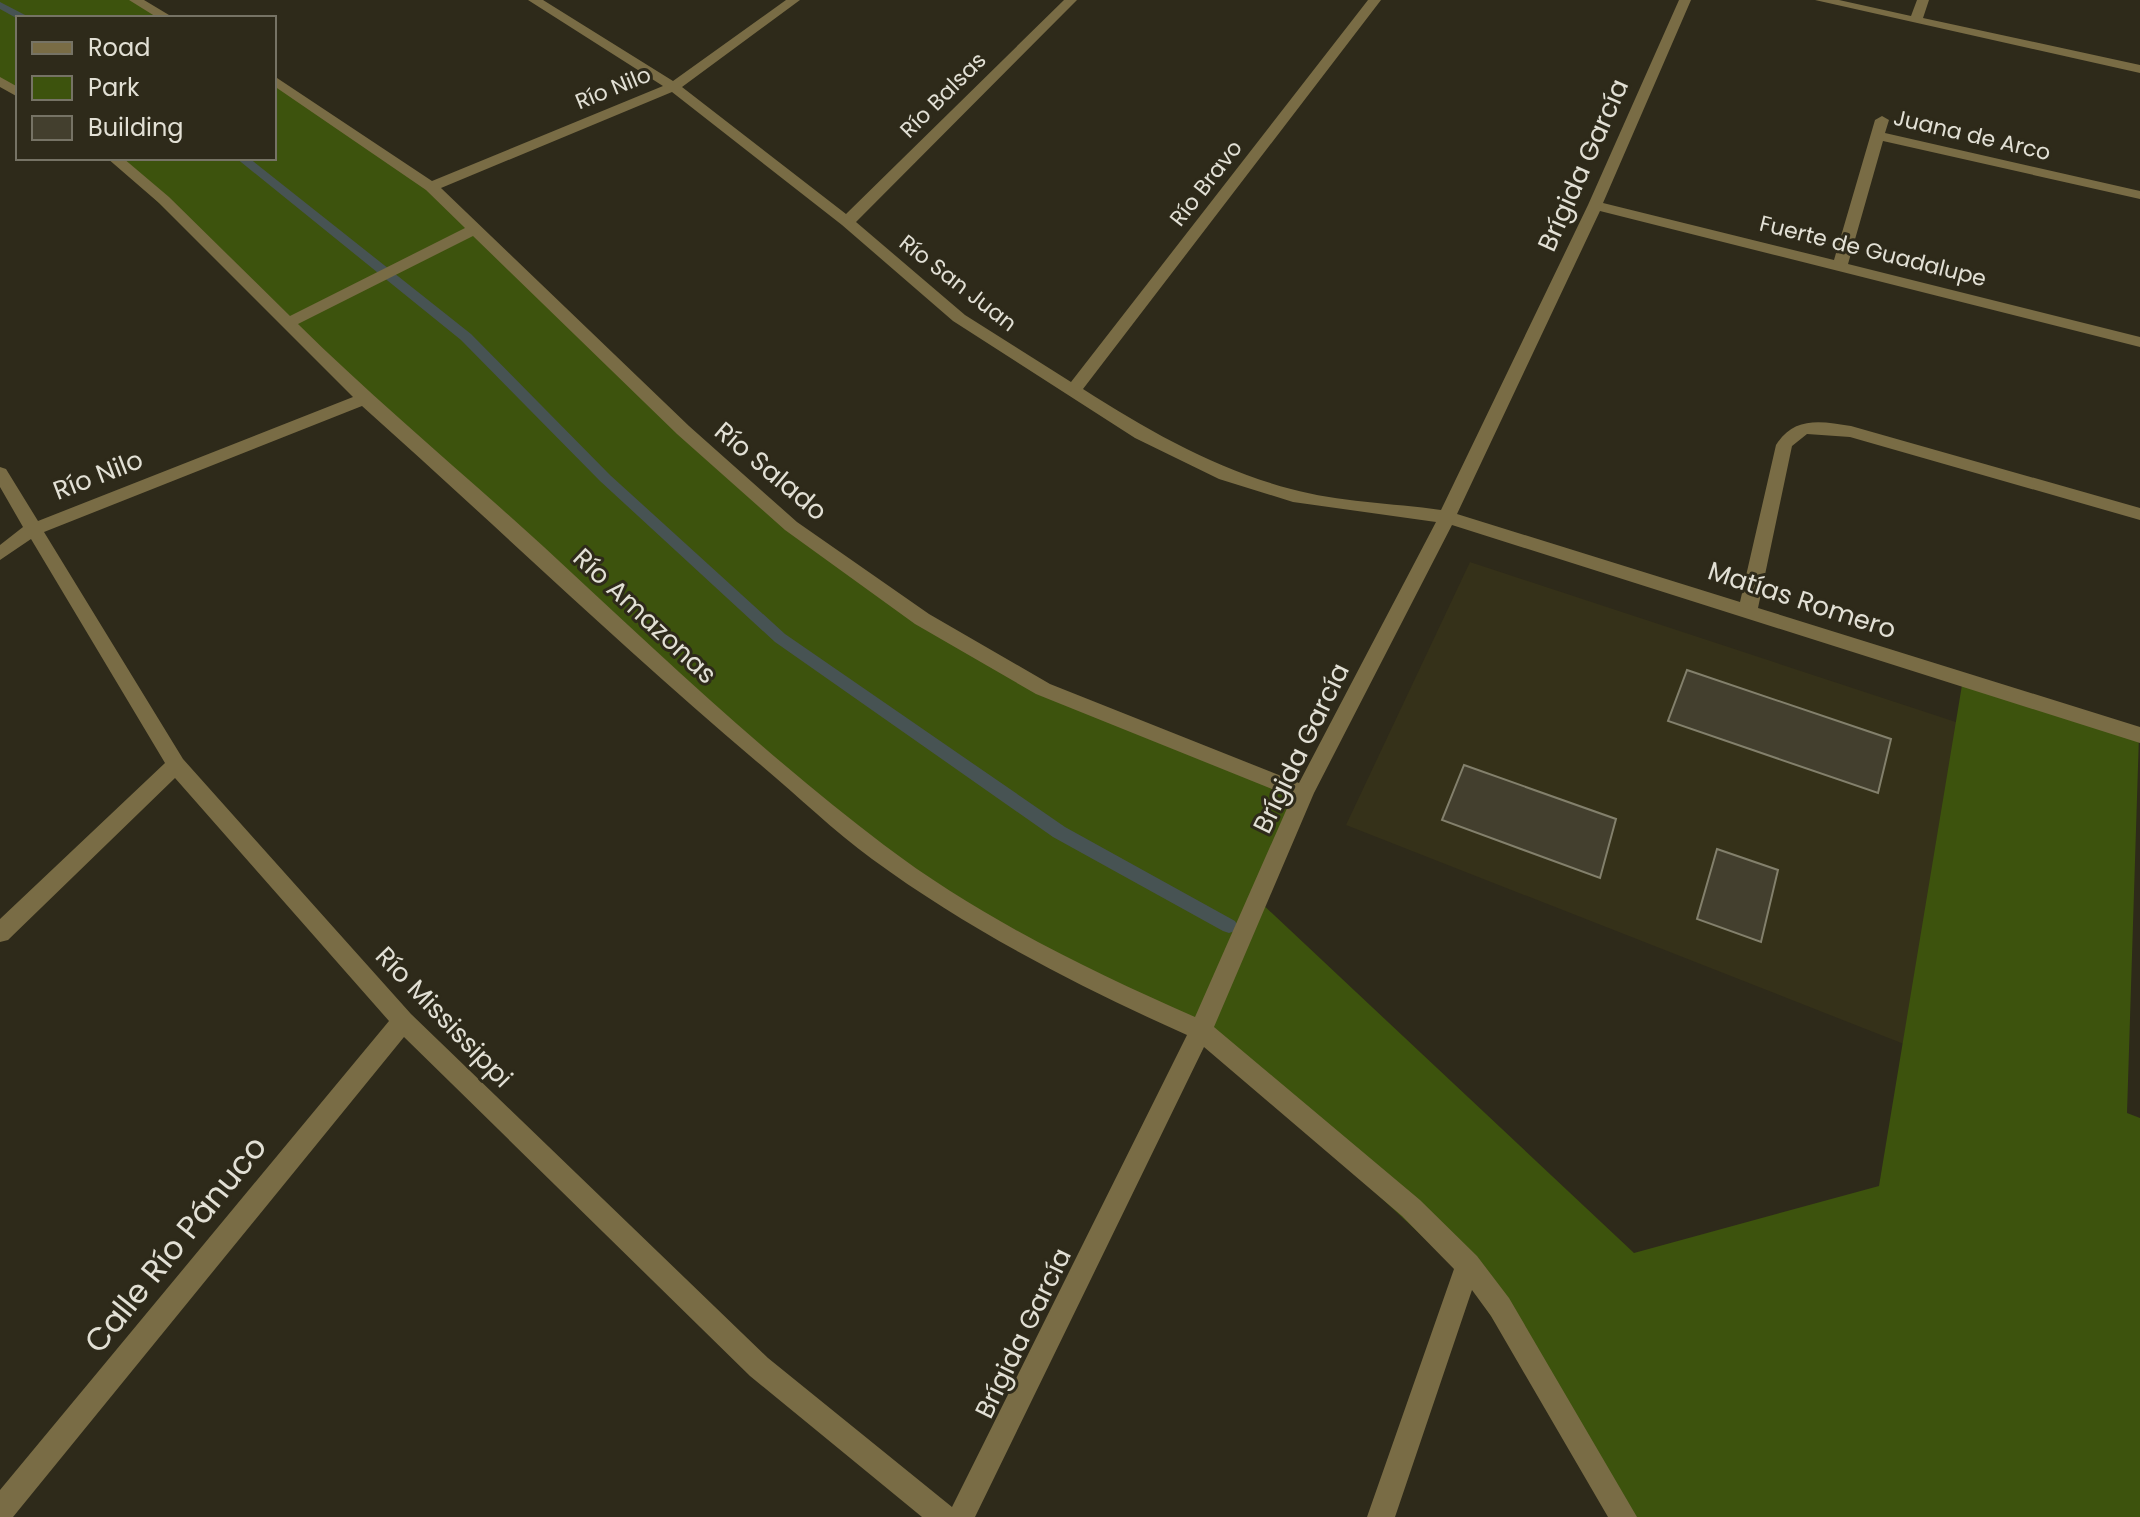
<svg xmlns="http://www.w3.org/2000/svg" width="2140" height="1517" font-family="Poppins,sans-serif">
<rect width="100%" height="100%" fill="#2e2a1a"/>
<path fill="#353119" d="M 1470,562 L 1965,725 L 1909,1046 L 1346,825 Z"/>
<path fill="#3d530d" d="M 0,0 L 135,0 L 168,18 L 18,18 L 18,93 L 0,81 Z
M 274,80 L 431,187 L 791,526 L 1043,689 L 1304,793 L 1258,900 L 1634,1253 L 1879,1186 L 1963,679 L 2139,735 L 2127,1113 L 2140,1118 L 2140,1517 L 1623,1517 L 1464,1275 L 1201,1030 L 1090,981 L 878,852 L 364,399 L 112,158 L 274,158 Z"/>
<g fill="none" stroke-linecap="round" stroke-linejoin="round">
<path fill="#475353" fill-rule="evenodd" d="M 0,2 L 27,16 L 28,18 L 18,19 L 0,9 Z
M 236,158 L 249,158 L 471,334 L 610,475 L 785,634 L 1065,827 L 1235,921 L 1238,926 L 1235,931 L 1229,933 L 1223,931 L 1053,837 L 775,642 L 600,481 L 461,340 Z"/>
</g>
<path fill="#433f2e" stroke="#83806c" stroke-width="2" d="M 1687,670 L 1891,739 L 1878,793 L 1668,721 Z
M 1464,765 L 1616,819 L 1600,878 L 1442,820 Z
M 1717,849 L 1778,870 L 1761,942 L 1697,919 Z"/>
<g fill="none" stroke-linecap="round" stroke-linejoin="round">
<path fill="#796c45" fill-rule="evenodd" d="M 129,0 L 144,0 L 174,18 L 158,18 Z
M 528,0 L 543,0 L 673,81 L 786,0 L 800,0 L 682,87 L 846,214 L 1064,0 L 1077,0 L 856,222 L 965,315 L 1071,382 L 1368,0 L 1381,0 L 1083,389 C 1149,431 1215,469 1291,489 C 1338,502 1392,503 1441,510 L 1588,205 L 1679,0 L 1691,0 L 1603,203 L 1834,260 L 1875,120 L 1882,116 L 1889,120 L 1885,133 L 2140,191 L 2140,199 L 1883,141 L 1848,264 L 2140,337 L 2140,347 L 1600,211 L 1457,514 L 1740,602 L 1776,445 C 1794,416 1821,421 1851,426 L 2140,508 L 2140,520 L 1850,437 L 1807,434 L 1792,446 L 1758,608 L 2140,727 L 2140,743 L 1452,525 L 1314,793 L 1214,1027 L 1420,1200 L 1477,1256 L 1509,1298 L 1637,1517 L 1608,1517 L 1491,1316 L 1472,1290 L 1395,1517 L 1367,1517 L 1454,1269 L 1402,1216 L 1204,1047 L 975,1517 L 922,1517 L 750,1376 L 404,1037 L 13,1517 L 0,1517 L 0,1490 L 389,1021 L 175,778 L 8,940 L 0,942 L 0,919 L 165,763 L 31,539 L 0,560 L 0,545 L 23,527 L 0,487 L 0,467 L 6,469 L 38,521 L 353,397 L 159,203 L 107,158 L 123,158 L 169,197 L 290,316 L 465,228 L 426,190 L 274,86 L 274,76 L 432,181 L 663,86 ZM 672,92 L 842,225 L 953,321 L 1135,438 L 1219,479 L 1293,502 L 1436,522 L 1299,783 L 1050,684 L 929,614 L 797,522 L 689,426 L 441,188 ZM 473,236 L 677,434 L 785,530 L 915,624 L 1036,694 L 1292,797 L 1195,1017 C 1088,970 979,917 884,845 C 764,754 654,649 544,547 C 462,472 377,402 298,324 ZM 362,406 C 494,524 622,647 756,761 C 795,793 831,829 872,859 C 969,930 1077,986 1187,1035 L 952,1507 L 768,1358 L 411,1014 L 183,759 L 44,532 Z
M 1815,0 L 1839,0 L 1911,16 L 1917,0 L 1929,0 L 1923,18 L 2140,65 L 2140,73 Z
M 0,77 L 18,87 L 18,97 L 0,87 Z"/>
</g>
<g text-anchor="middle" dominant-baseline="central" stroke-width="6" stroke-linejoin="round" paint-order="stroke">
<g font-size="22" fill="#e2e0d5" stroke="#2e2a1a">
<text transform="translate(613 88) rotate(-22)">Río Nilo</text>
<text transform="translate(943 95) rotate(-45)">Río Balsas</text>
<text transform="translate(1972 135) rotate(13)">Juana de Arco</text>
<text transform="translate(1206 183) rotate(-52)">Río Bravo</text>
<text transform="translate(1873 251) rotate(14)">Fuerte de Guadalupe</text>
<text transform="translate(958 283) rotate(38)">Río San Juan</text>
</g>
<g font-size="26" fill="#e2e0d5" stroke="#2e2a1a">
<text transform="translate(1583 165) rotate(-66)">Brígida García</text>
<text transform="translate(771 471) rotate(40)">Río Salado</text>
<text transform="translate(98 475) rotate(-21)">Río Nilo</text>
<text transform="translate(1802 600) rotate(18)">Matías Romero</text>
<text transform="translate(645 616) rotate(43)">Río Amazonas</text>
<text transform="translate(1301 748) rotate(-64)">Brígida García</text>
<text transform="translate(444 1017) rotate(46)">Río Mississippi</text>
<text transform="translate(1023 1333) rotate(-64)">Brígida García</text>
</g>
<g font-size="32" fill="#e2e0d5" stroke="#2e2a1a">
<text transform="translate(175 1244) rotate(-51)">Calle Río Pánuco</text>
</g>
</g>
<rect x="16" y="16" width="260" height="144" fill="#2e2a1a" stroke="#767365" stroke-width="2"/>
<rect x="32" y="42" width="40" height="12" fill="#796c45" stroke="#767365" stroke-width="2"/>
<text x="88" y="56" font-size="24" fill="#e2e0d5">Road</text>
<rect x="32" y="76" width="40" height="24" fill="#3d530d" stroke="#767365" stroke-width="2"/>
<text x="88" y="96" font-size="24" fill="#e2e0d5">Park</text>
<rect x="32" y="116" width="40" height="24" fill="#433f2e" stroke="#767365" stroke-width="2"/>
<text x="88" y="136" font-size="24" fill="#e2e0d5">Building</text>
</svg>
